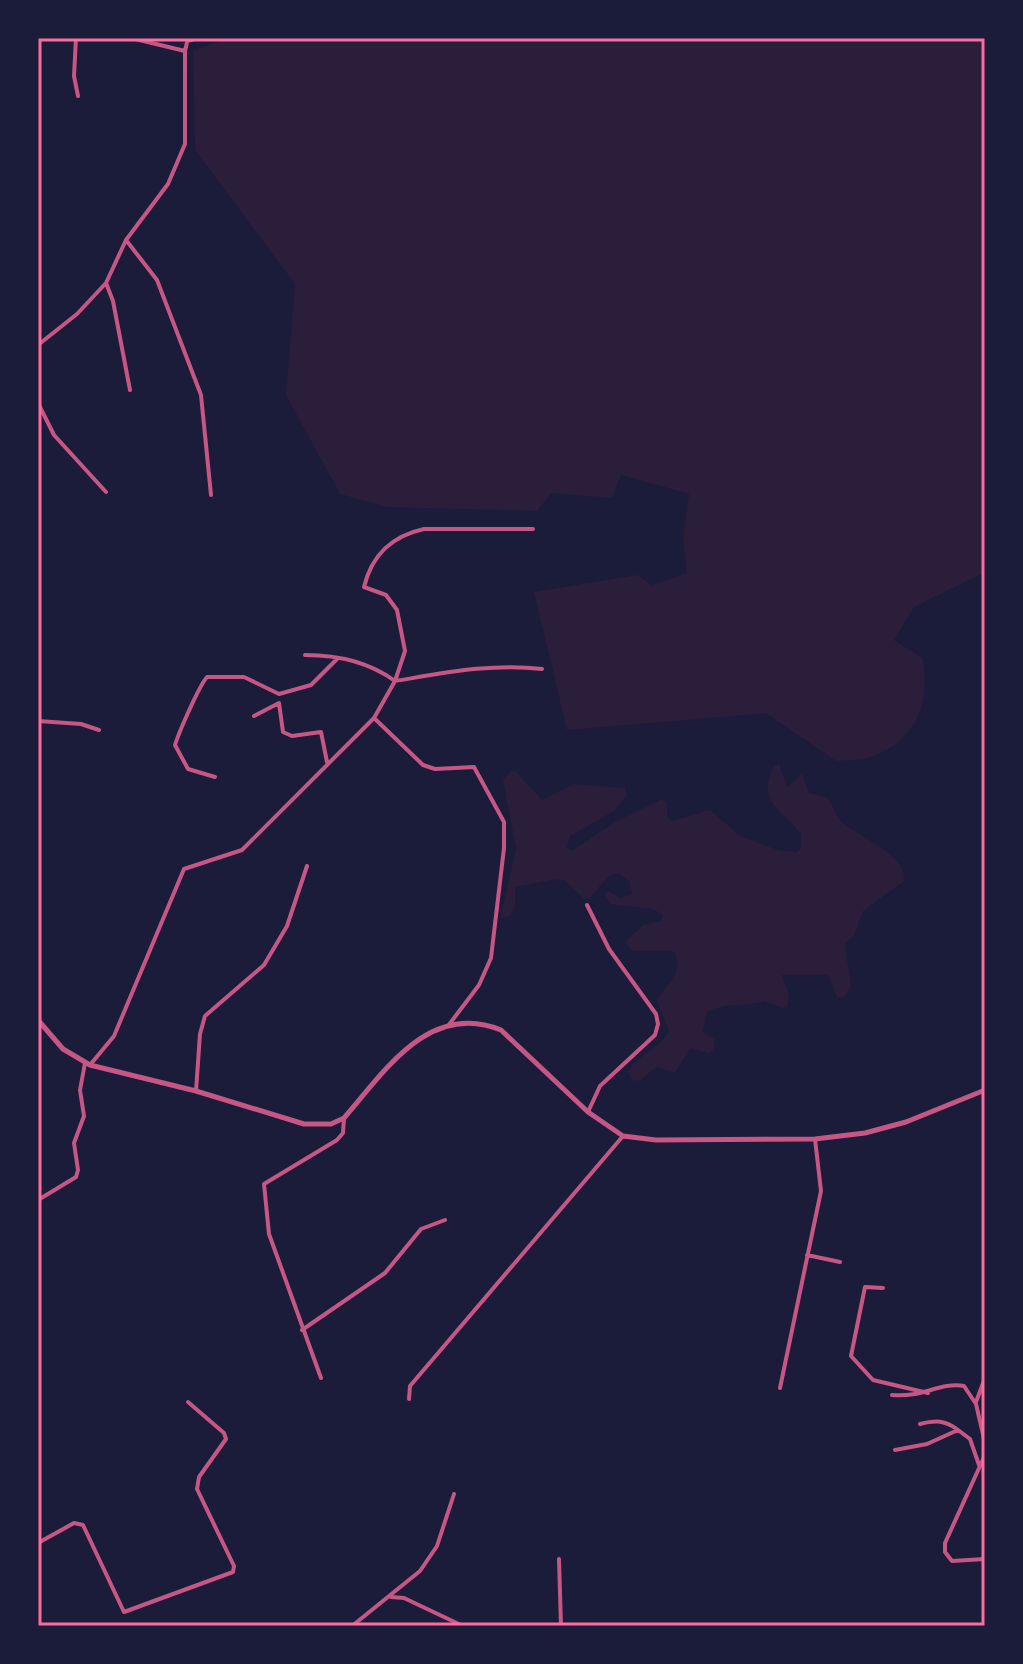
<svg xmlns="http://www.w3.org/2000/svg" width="1023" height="1664" font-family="'Open Sans',sans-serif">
<rect width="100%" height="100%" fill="#1b1b3a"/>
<path fill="#2a1e3b" d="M 229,38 L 985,38 L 985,572 L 914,607 L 894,640 L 922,658 C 932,699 917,740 874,756 C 863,761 848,760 836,761 L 766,713 L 567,730 L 534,592 L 637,575 L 652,585 L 687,573 L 683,537 L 689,494 L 621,475 L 612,498 L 551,493 L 537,511 L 387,507 L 340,494 L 286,395 L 295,284 L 195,150 L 193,51 Z
M 779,764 L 787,787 L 802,774 L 809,793 L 826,797 C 834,805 835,816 843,823 C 860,838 908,855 904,881 L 863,911 L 854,935 L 845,944 L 851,986 L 843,998 L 837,997 L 828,975 L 782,975 L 789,994 L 787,1007 L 781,1008 L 765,1001 C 745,1007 725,1002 706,1013 L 703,1032 L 714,1039 L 714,1051 L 708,1053 L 690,1048 L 675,1073 L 657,1067 L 639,1081 L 632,1080 L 628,1072 C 637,1054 659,1050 669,1031 L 657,1001 C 665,983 684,977 675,953 L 669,951 L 632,951 L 625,942 L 643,925 L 661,921 L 663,915 L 653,909 L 610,904 L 604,894 L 609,891 L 620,898 L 632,894 L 629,881 L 619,873 L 608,876 L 590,898 L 583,898 L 564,880 L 557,879 L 515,887 L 515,905 L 510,916 L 500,918 L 516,849 L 503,780 L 511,771 L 516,772 L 542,800 L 574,784 L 625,788 L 627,795 L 614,811 L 570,836 L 567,848 L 572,851 L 615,822 L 662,799 L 667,804 L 667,817 L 672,821 L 710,810 L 740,836 L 778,850 L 797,852 L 801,848 L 801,834 C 782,809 757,804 773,767 Z"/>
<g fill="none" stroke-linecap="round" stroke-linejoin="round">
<path stroke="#c65784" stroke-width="4" d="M 76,38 L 74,76 L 78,96
M 131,38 L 185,51
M 187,41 L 198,38
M 126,240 L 157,280 L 201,395 L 211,495
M 106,283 L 113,301 L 130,390
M 38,345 L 77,314 L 106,283 L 126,240 L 168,184 L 185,144 L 185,51 L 188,38
M 38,403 L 54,435 L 106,492
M 305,655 C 337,655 369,662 395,681 C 444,673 492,663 542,669
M 254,716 L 279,703 L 283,732 L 292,736 L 321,732 L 327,762
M 374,718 L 423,765 L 435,769 L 474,767 L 504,822 L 504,848 L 491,958 L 479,985 L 448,1026
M 38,721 L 81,724 L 99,730
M 215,777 L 188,769 L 175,745 C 179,732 199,686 207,677 L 244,677 L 279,694 L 311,685 L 338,658
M 587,905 L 609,949 L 656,1014 L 658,1024 L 655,1035 L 600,1086 L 588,1112
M 90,1065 L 114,1036 L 184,869 L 242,850 L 374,718 L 395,681 L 405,651 L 397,610 L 386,595 L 364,587 C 372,554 392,536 424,529 L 533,529
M 196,1091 L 200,1034 L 205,1016 L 264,965 L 287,926 L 307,866
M 38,1200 L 76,1177 L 78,1170 L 74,1143 L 84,1116 L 80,1090 L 85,1063
M 807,1255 L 840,1262
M 883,1288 L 865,1287 L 851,1356 L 873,1380 L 928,1393
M 302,1330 L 385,1273 L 421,1229 L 445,1220
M 321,1378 L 269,1234 L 264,1184 L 337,1140 L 343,1133 L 344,1118
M 780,1388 L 821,1191 L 815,1139
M 892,1395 C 923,1398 939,1382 964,1386 L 976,1404 L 985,1443
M 409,1399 L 410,1386 L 623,1136
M 976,1402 L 985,1378
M 920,1424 C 936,1420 945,1420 958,1430
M 895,1450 L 927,1444 L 958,1430 L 970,1439 L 979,1465
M 985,1455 L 945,1543 L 945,1552 L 952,1561 L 985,1559
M 38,1543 L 74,1523 L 83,1525 L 124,1612 L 233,1572 L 234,1566 L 197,1489 L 199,1477 L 226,1439 L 224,1433 L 188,1402
M 559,1559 L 561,1626
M 391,1597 L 404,1598 L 463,1626
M 352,1626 L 420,1571 L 437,1546 L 454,1494"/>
<path stroke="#c65784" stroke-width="5" d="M 38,1020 L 63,1049 L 90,1065 L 196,1091 L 304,1124 L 331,1124 L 344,1118 C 385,1071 429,1001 501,1030 L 588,1112 L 623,1136 L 656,1140 L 815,1139 L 865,1133 L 906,1122 L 985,1090"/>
</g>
<rect width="1023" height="1664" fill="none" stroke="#1b1b3a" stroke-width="80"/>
<rect x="40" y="40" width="943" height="1584" fill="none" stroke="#ff6b9d" stroke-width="3"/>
</svg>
